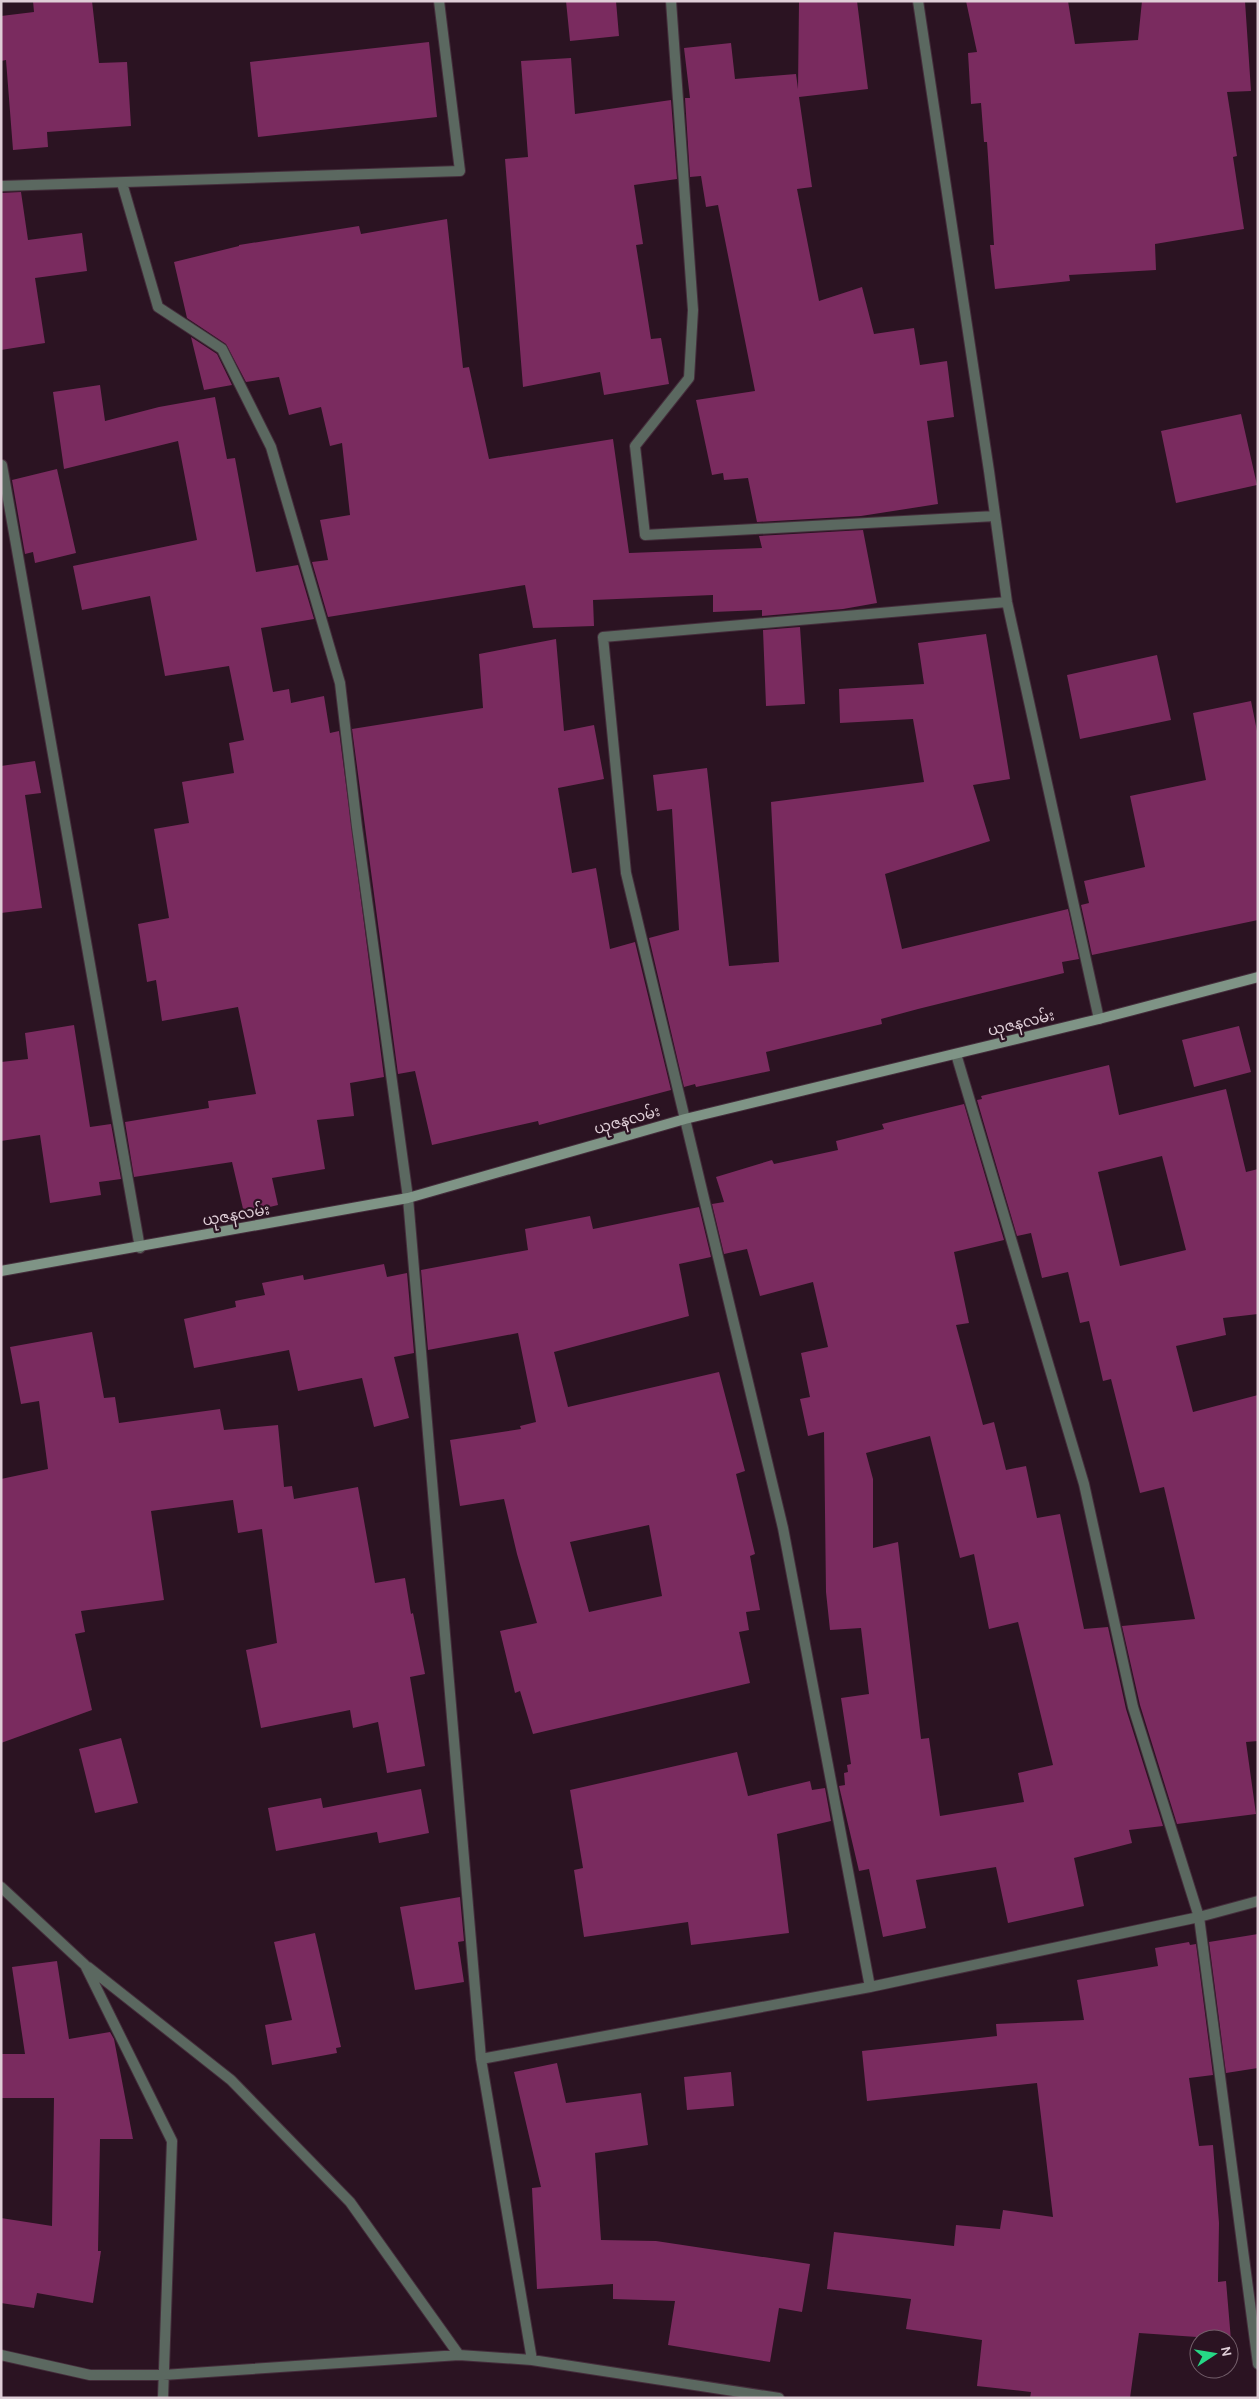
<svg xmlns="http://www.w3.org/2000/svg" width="1259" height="2399" font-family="Karla,'Noto Sans Myanmar',sans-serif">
<rect width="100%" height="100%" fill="#2b1322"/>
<path fill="#7a2b5f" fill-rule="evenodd" d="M 33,1 L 92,1 L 99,63 L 127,62 L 131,126 L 47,132 L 48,147 L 13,150 L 6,60 L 1,61 L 1,16 L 34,12 Z
M 566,1 L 616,1 L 619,36 L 570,41 Z
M 799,1 L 857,1 L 868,89 L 799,97 L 812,187 L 797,189 L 819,301 L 862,287 L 874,334 L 914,328 L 920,365 L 947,361 L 954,417 L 927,421 L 938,504 L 861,516 L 757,522 L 748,478 L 724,480 L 723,473 L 712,475 L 696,400 L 755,391 L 718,205 L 706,207 L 701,176 L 690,177 L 685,98 L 690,98 L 684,48 L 731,43 L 735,79 L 796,74 L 798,89 Z
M 966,1 L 1068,1 L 1075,44 L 1138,40 L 1142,1 L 1245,1 L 1251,91 L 1227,92 L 1237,156 L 1233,157 L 1244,229 L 1155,244 L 1156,270 L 1069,275 L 1070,281 L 995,289 L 990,245 L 994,245 L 987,142 L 984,142 L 981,103 L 971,104 L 968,53 L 977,52 Z
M 429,42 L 437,117 L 258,137 L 250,62 Z
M 571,58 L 575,114 L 671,100 L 677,179 L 634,185 L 643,244 L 636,245 L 651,339 L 661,338 L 669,384 L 604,395 L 600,372 L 523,387 L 505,159 L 528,157 L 521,61 Z
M 21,192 L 28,240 L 82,233 L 87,271 L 35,278 L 45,343 L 1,350 L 1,193 Z
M 447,219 L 463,368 L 469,367 L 489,459 L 613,439 L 629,553 L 762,548 L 759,536 L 863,530 L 877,603 L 843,609 L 762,616 L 762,610 L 713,612 L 713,595 L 593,600 L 594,626 L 533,628 L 525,585 L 328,617 L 312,562 L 328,560 L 320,520 L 350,515 L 342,443 L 330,446 L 321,407 L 289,415 L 279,377 L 246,382 L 226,344 L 187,318 L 174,262 L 239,246 L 239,245 L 359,226 L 361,234 Z
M 191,337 L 217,354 L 232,385 L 204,390 Z
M 100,385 L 105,421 L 159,407 L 215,397 L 227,459 L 235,458 L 256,572 L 298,565 L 314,619 L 261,628 L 273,692 L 289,689 L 291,703 L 324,696 L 330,733 L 339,731 L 384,1077 L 350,1083 L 354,1116 L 317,1120 L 325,1169 L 272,1178 L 278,1205 L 244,1213 L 232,1162 L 134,1177 L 125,1122 L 209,1108 L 208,1101 L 256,1094 L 238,1007 L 162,1021 L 156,980 L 147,982 L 138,924 L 169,918 L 154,829 L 189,823 L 182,782 L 234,773 L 229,743 L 244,740 L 229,666 L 165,676 L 150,596 L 82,610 L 73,566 L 197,540 L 178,441 L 64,469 L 53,392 Z
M 1241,414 L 1257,485 L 1176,503 L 1161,431 Z
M 57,469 L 76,553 L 35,563 L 33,552 L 25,554 L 12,480 Z
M 800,627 L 805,704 L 766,706 L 763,630 Z
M 986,634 L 1010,779 L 973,785 L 990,841 L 885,874 L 902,949 L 1068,909 L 1079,959 L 1062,962 L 1064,973 L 918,1009 L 881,1019 L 882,1024 L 766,1052 L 770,1071 L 696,1087 L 695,1084 L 684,1087 L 649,938 L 679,930 L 672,809 L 657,811 L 653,775 L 707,768 L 729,966 L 779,962 L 771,802 L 924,782 L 913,719 L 840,723 L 839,689 L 924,684 L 918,643 Z
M 556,639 L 564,731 L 594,725 L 604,779 L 558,788 L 572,873 L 596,868 L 610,949 L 635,942 L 671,1090 L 539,1125 L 538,1121 L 432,1145 L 415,1071 L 398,1074 L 352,729 L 483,708 L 479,654 Z
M 1157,655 L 1171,720 L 1080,739 L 1067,675 Z
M 1251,701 L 1258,736 L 1258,920 L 1092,955 L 1081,905 L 1089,903 L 1084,881 L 1145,867 L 1130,796 L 1206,780 L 1193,713 Z
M 35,761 L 41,793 L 25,795 L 42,908 L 1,913 L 1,766 Z
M 74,1025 L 90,1127 L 111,1124 L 121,1179 L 99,1182 L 101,1195 L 50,1203 L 40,1135 L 1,1141 L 1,1062 L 28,1059 L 25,1033 Z
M 1239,1026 L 1251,1072 L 1194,1087 L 1182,1040 Z
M 1109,1065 L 1119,1115 L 1226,1089 L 1246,1172 L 1258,1169 L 1258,1314 L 1223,1318 L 1226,1335 L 1176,1346 L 1193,1412 L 1258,1395 L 1258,1741 L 1246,1742 L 1256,1814 L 1177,1824 L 1140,1705 L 1122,1626 L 1195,1619 L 1164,1487 L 1140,1493 L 1111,1379 L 1103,1381 L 1089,1321 L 1080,1323 L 1068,1272 L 1042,1278 L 1031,1233 L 1017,1236 L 977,1100 L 982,1099 L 981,1096 ZM 1162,1156 L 1186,1250 L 1120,1266 L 1098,1172 Z
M 964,1104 L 1004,1240 L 954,1252 L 969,1323 L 956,1325 L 983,1425 L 994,1422 L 1006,1470 L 1026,1466 L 1037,1518 L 1060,1514 L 1084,1629 L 1108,1627 L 1126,1709 L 1163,1826 L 1129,1830 L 1132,1843 L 1074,1858 L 1084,1906 L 1008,1923 L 996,1867 L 916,1880 L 926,1928 L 883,1937 L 869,1869 L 859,1871 L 839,1786 L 845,1785 L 844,1773 L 848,1772 L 847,1765 L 851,1764 L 841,1698 L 869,1694 L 861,1628 L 830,1630 L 826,1592 L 824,1432 L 808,1436 L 800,1399 L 810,1397 L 801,1353 L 828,1347 L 813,1282 L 760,1296 L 747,1249 L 724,1254 L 712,1204 L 724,1202 L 716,1177 L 772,1160 L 774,1164 L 838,1150 L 836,1141 L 884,1129 L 882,1124 ZM 930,1436 L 960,1558 L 974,1554 L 989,1629 L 1018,1622 L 1053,1765 L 1018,1773 L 1024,1802 L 940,1816 L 929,1738 L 921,1739 L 898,1542 L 873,1548 L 873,1479 L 866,1453 Z
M 699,1207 L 711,1257 L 679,1264 L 689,1316 L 554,1352 L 568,1407 L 719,1372 L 745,1471 L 736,1474 L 755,1554 L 750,1556 L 760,1610 L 746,1612 L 749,1630 L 739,1632 L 750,1683 L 533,1734 L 520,1691 L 515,1693 L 500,1631 L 537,1623 L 517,1554 L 504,1499 L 460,1506 L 450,1440 L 521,1429 L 520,1426 L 536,1422 L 518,1333 L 428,1350 L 421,1270 L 528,1250 L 525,1229 L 590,1216 L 593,1229 L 598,1228 ZM 649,1525 L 662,1596 L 589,1612 L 570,1542 Z
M 384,1264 L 387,1277 L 407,1273 L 414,1353 L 394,1357 L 409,1418 L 374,1427 L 362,1378 L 298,1391 L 289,1350 L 194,1368 L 184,1319 L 236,1307 L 235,1301 L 265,1295 L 262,1283 L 303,1275 L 304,1280 Z
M 92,1332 L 104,1398 L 115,1397 L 119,1423 L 220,1409 L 224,1430 L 278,1425 L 284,1487 L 292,1486 L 294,1499 L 358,1487 L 375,1583 L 405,1578 L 411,1614 L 413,1613 L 425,1674 L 410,1677 L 425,1766 L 387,1773 L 378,1722 L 353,1728 L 350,1710 L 261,1728 L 246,1650 L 277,1643 L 262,1529 L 238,1533 L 233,1500 L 151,1511 L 164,1600 L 81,1611 L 85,1632 L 75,1634 L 92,1710 L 1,1743 L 1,1479 L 48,1469 L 39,1401 L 21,1404 L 10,1347 Z
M 121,1738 L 138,1803 L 95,1813 L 79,1749 Z
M 737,1752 L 748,1796 L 810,1781 L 812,1790 L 825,1788 L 831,1821 L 777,1834 L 789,1933 L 691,1945 L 688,1922 L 584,1937 L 574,1870 L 583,1868 L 570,1790 Z
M 421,1789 L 429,1833 L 379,1843 L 377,1832 L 276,1851 L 268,1808 L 321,1798 L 323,1808 Z
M 460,1897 L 464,1941 L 458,1942 L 464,1982 L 415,1990 L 400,1907 Z
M 315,1933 L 341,2047 L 336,2048 L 337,2053 L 272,2065 L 265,2025 L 292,2020 L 274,1942 Z
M 1258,1934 L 1258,2068 L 1226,2073 L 1209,1942 Z
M 1189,1942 L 1190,1945 L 1196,1944 L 1213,2075 L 1189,2078 L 1199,2146 L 1213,2145 L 1219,2223 L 1218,2282 L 1226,2281 L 1232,2352 L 1229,2352 L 1229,2339 L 1199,2339 L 1199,2354 L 1197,2337 L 1139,2333 L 1130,2398 L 1030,2398 L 1031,2392 L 977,2386 L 982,2340 L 906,2329 L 911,2299 L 827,2289 L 834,2232 L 954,2246 L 956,2225 L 1000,2229 L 1003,2210 L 1053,2217 L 1037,2083 L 867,2101 L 862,2051 L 997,2036 L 996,2024 L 1084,2020 L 1077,1980 L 1158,1966 L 1155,1948 Z
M 57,1961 L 69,2039 L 110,2032 L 114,2039 L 133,2139 L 100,2139 L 98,2251 L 101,2251 L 93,2303 L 37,2293 L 34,2308 L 1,2303 L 1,2218 L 52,2226 L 54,2098 L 1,2098 L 1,2054 L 25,2054 L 12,1967 Z
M 557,2063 L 566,2103 L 641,2093 L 648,2145 L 595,2153 L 601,2240 L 656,2241 L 810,2264 L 802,2312 L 779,2308 L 770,2362 L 668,2345 L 675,2301 L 613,2299 L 613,2284 L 537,2289 L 532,2188 L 541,2187 L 514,2072 Z
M 731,2072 L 734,2106 L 687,2110 L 684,2077 Z"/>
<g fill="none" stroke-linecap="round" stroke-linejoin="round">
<g stroke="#442d3b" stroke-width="12">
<path id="street" d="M 671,1 L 693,310 L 689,378 L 635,446 L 645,535 L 995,516
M 918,1 L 989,471 L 1007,602 L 1099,1019
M 122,183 L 158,307 L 222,349 L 271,447 L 340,683 L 357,827 L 408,1198 L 481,2059 L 532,2360
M 1,186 L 460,171 L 439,1
M 2,465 L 140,1248
M 956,1054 L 1084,1484 L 1133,1707 L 1199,1917 L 1258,2364
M 1,1887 L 85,1965 L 172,2141 L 163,2398
M 88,1967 L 231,2080 L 350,2202 L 459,2355
M 870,1987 L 783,1528 L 626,873 L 603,637 L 1007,602
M 481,2059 L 870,1987 L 1199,1917 L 1258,1901
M 1,2355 L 90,2375 L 163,2375 L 459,2355 L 532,2360 L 779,2398"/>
</g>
<g stroke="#442d3b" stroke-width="12">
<path id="secondary" d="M 1,1271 L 408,1198 L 685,1119 L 1099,1019 L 1258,977"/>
</g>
<use href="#street" stroke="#5b6860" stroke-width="10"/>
<use href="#secondary" stroke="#7f9486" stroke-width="10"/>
</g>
<g text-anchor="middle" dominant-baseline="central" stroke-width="4.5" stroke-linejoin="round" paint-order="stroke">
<g font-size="15" fill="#dfced7" stroke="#2b1322">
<text transform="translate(1021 1023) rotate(-14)">ယုဇနလမ်း</text>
<text transform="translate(627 1120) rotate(-16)">ယုဇနလမ်း</text>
<text transform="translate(236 1215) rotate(-10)">ယုဇနလမ်း</text>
</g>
</g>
<rect width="1259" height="2399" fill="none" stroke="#dfced7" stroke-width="5"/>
<g transform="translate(1214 2354) rotate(78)"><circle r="24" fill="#2b1322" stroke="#735e6a"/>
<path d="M0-4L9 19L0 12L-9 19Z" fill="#26d886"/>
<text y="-8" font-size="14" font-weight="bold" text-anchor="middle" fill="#dfced7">N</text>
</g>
</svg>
